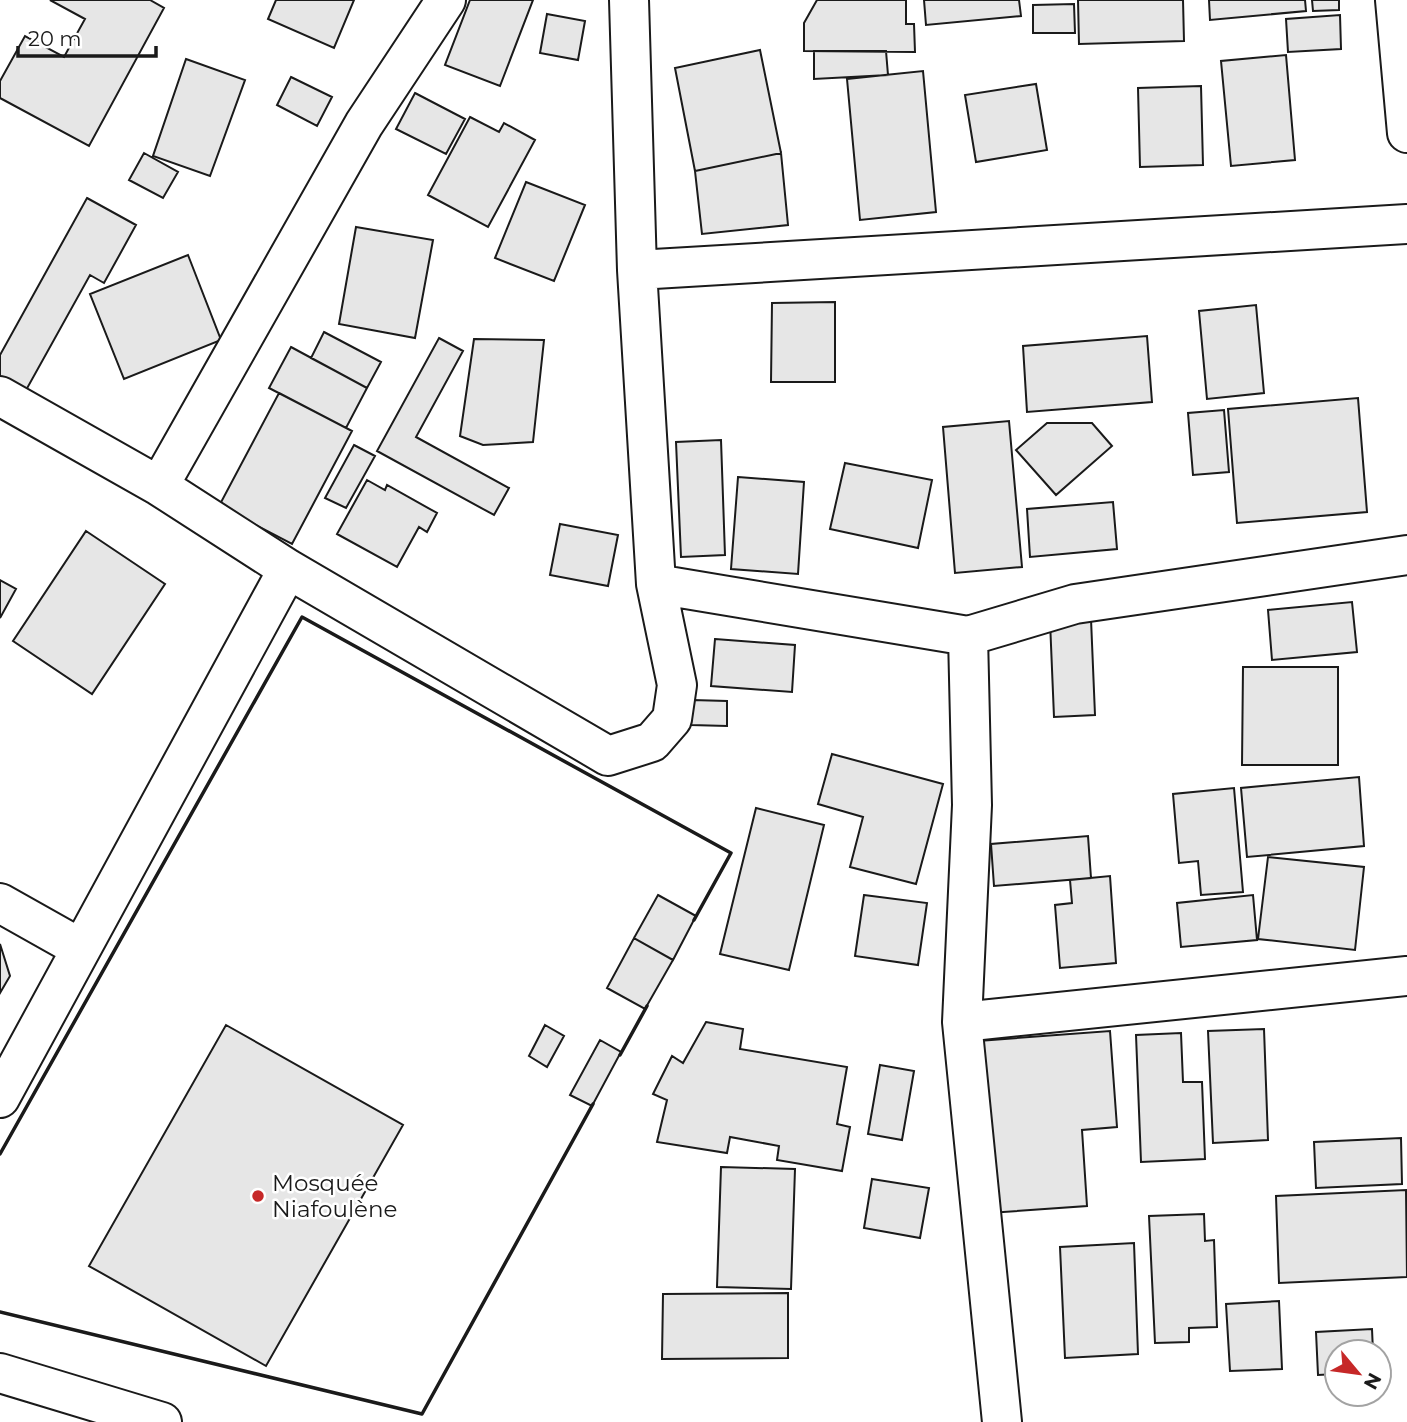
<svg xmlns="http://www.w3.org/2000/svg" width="1407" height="1422" font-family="Montserrat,sans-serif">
<rect width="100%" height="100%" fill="#fff"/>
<path fill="#e6e6e6" stroke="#1a1a1a" stroke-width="2" d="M 50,0 L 150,0 L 164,8 L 89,146 L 0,98 L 0,81 L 25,36 L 64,57 L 85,19 Z
M 276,0 L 354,0 L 334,48 L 268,19 Z
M 470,0 L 533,0 L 500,86 L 445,65 Z
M 817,0 L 906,0 L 906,24 L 914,24 L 915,52 L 804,51 L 804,23 Z
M 924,0 L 1019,0 L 1021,16 L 926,25 Z
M 1078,0 L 1183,0 L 1184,41 L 1079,44 Z
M 1209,0 L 1305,0 L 1306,11 L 1210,20 Z
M 1312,0 L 1339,0 L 1339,10 L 1313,11 Z
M 1074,4 L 1075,33 L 1033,33 L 1033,5 Z
M 547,14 L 585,21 L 578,60 L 540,53 Z
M 1340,15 L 1341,49 L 1288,52 L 1286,19 Z
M 760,50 L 781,153 L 695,171 L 675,68 Z
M 814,51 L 886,51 L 888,75 L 814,79 Z
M 1286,55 L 1295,160 L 1231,166 L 1221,61 Z
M 186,59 L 245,80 L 210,176 L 153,156 Z
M 923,71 L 936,212 L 860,220 L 847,79 Z
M 291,77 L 332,97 L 317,126 L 277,105 Z
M 1036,84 L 1047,150 L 976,162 L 965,95 Z
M 1201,86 L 1203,165 L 1140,167 L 1138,88 Z
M 415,93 L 465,119 L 446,154 L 396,129 Z
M 470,117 L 499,132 L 504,123 L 535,140 L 488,227 L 428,195 Z
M 144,153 L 178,172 L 163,198 L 129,180 Z
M 781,153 L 788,225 L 702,234 L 695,171 Z
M 526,182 L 585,205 L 554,281 L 495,258 Z
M 87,198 L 136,225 L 104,283 L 90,275 L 25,392 L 0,378 L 0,355 Z
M 356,227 L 433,240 L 415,338 L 339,324 Z
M 188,255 L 221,340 L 124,379 L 90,294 Z
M 835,302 L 835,382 L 771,382 L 772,303 Z
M 1256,305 L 1264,393 L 1207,399 L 1199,311 Z
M 324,332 L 381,362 L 367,388 L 311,358 Z
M 1147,336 L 1152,402 L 1027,412 L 1023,346 Z
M 439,338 L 463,351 L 416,437 L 509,488 L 494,515 L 377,451 Z
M 474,339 L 544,340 L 533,442 L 483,445 L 460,436 Z
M 291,347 L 367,388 L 346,428 L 269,388 Z
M 279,393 L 352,431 L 292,544 L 219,506 Z
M 1358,398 L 1367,512 L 1237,523 L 1228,409 Z
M 1224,410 L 1229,472 L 1193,475 L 1188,413 Z
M 1009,421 L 1022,567 L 955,573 L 943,427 Z
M 1047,423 L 1092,423 L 1112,446 L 1056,495 L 1016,450 Z
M 721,440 L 725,555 L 681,557 L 676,442 Z
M 354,445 L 375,456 L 346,508 L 325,498 Z
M 845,463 L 932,480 L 918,548 L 830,529 Z
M 738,477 L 804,482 L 798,574 L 731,569 Z
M 367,480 L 385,490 L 387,485 L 437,513 L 427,532 L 419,527 L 397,567 L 337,534 Z
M 1113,502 L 1117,549 L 1030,557 L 1027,509 Z
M 560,524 L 618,535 L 608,586 L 550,575 Z
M 86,531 L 165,584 L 92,694 L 13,641 Z
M 0,580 L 16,589 L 0,618 Z
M 1352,602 L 1357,652 L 1272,660 L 1268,610 Z
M 1091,619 L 1095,715 L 1054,717 L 1050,621 Z
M 715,639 L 795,645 L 792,692 L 711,686 Z
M 1243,667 L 1338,667 L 1338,765 L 1242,765 Z
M 692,700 L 727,701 L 727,726 L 691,725 Z
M 832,754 L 943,784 L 916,884 L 850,867 L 863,817 L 818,804 Z
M 1359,777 L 1364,846 L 1247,857 L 1241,788 Z
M 1234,788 L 1243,892 L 1201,895 L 1198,861 L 1179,863 L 1173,794 Z
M 756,808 L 824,825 L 789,970 L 720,954 Z
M 1088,836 L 1091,878 L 994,886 L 991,844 Z
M 1268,857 L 1364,867 L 1355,950 L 1258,939 Z
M 1110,876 L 1116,963 L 1060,968 L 1055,905 L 1072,903 L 1070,880 Z
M 658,895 L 696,916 L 673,960 L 634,938 Z
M 864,895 L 927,903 L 918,965 L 855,956 Z
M 1253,895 L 1257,940 L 1181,947 L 1177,903 Z
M 634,938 L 673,960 L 645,1009 L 607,988 Z
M 0,944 L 10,976 L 0,993 Z
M 706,1022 L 743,1029 L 740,1049 L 847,1067 L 837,1124 L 850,1127 L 842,1171 L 777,1160 L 779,1146 L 730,1137 L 727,1153 L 657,1142 L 667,1100 L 653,1094 L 672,1056 L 683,1063 Z
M 226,1025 L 403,1125 L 266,1366 L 89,1266 Z
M 545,1025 L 564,1036 L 547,1067 L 529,1056 Z
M 1264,1029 L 1268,1140 L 1213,1143 L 1208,1031 Z
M 1110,1031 L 1117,1127 L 1082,1130 L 1087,1206 L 989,1213 L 978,1041 Z
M 1181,1033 L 1183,1082 L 1202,1082 L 1205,1159 L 1141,1162 L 1136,1035 Z
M 600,1040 L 621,1052 L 592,1106 L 570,1095 Z
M 880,1065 L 914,1071 L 902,1140 L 868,1134 Z
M 1401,1138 L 1402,1184 L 1316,1188 L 1314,1142 Z
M 721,1167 L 795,1169 L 791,1289 L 717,1287 Z
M 872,1179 L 929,1188 L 920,1238 L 864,1228 Z
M 1406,1190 L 1407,1277 L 1279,1283 L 1276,1196 Z
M 1204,1214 L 1205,1241 L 1214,1240 L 1217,1327 L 1189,1328 L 1189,1342 L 1155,1343 L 1149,1216 Z
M 1134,1243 L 1138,1354 L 1065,1358 L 1060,1247 Z
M 788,1293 L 788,1358 L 662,1359 L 663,1294 Z
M 1279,1301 L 1282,1369 L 1230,1371 L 1226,1304 Z
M 1372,1329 L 1373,1352 L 1337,1352 L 1337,1374 L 1318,1375 L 1316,1332 Z"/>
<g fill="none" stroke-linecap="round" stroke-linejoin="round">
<g stroke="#1a1a1a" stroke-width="42">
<path id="street" d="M 1395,0 L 1407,133
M 637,270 L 1407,224
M 0,396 L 159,486 L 288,569 L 608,756 L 652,742 L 672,719 L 677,685 L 656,584 L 637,270 L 629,0
M 159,486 L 364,124 L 446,0
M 656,584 L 968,636 L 1075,604 L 1407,555
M 968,636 L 972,805 L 962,1022 L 1002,1422
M 0,903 L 80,948
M 962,1022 L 1407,976
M 0,1098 L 288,569
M 0,1373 L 162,1422"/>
</g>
<use href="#street" stroke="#fff" stroke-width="38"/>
<path stroke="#1a1a1a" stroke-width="3.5" d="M 620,1055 L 647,1006
M 0,1154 L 302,617 L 731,853 L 694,920
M 0,1312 L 422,1414 L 593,1104"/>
</g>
<circle fill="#c62828" stroke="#fff" stroke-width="2.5" cx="258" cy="1196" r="7"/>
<g text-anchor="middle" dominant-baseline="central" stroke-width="5" stroke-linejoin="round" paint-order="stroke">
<g font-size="23" fill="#1a1a1a" stroke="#fff" text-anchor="start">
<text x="272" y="1183">Mosquée<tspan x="272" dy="26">Niafoulène</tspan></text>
</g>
</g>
<g transform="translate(1358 1373) rotate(119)"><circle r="33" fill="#ffffff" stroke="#a3a3a3" stroke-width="2"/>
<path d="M0-5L12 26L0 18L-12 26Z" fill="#c62828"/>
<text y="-10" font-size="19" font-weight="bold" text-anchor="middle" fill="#1a1a1a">N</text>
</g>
<path d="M18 46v10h138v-10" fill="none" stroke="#1a1a1a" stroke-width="3.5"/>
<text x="28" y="46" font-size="21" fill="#1a1a1a" stroke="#ffffff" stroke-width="5" paint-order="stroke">20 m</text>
</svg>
